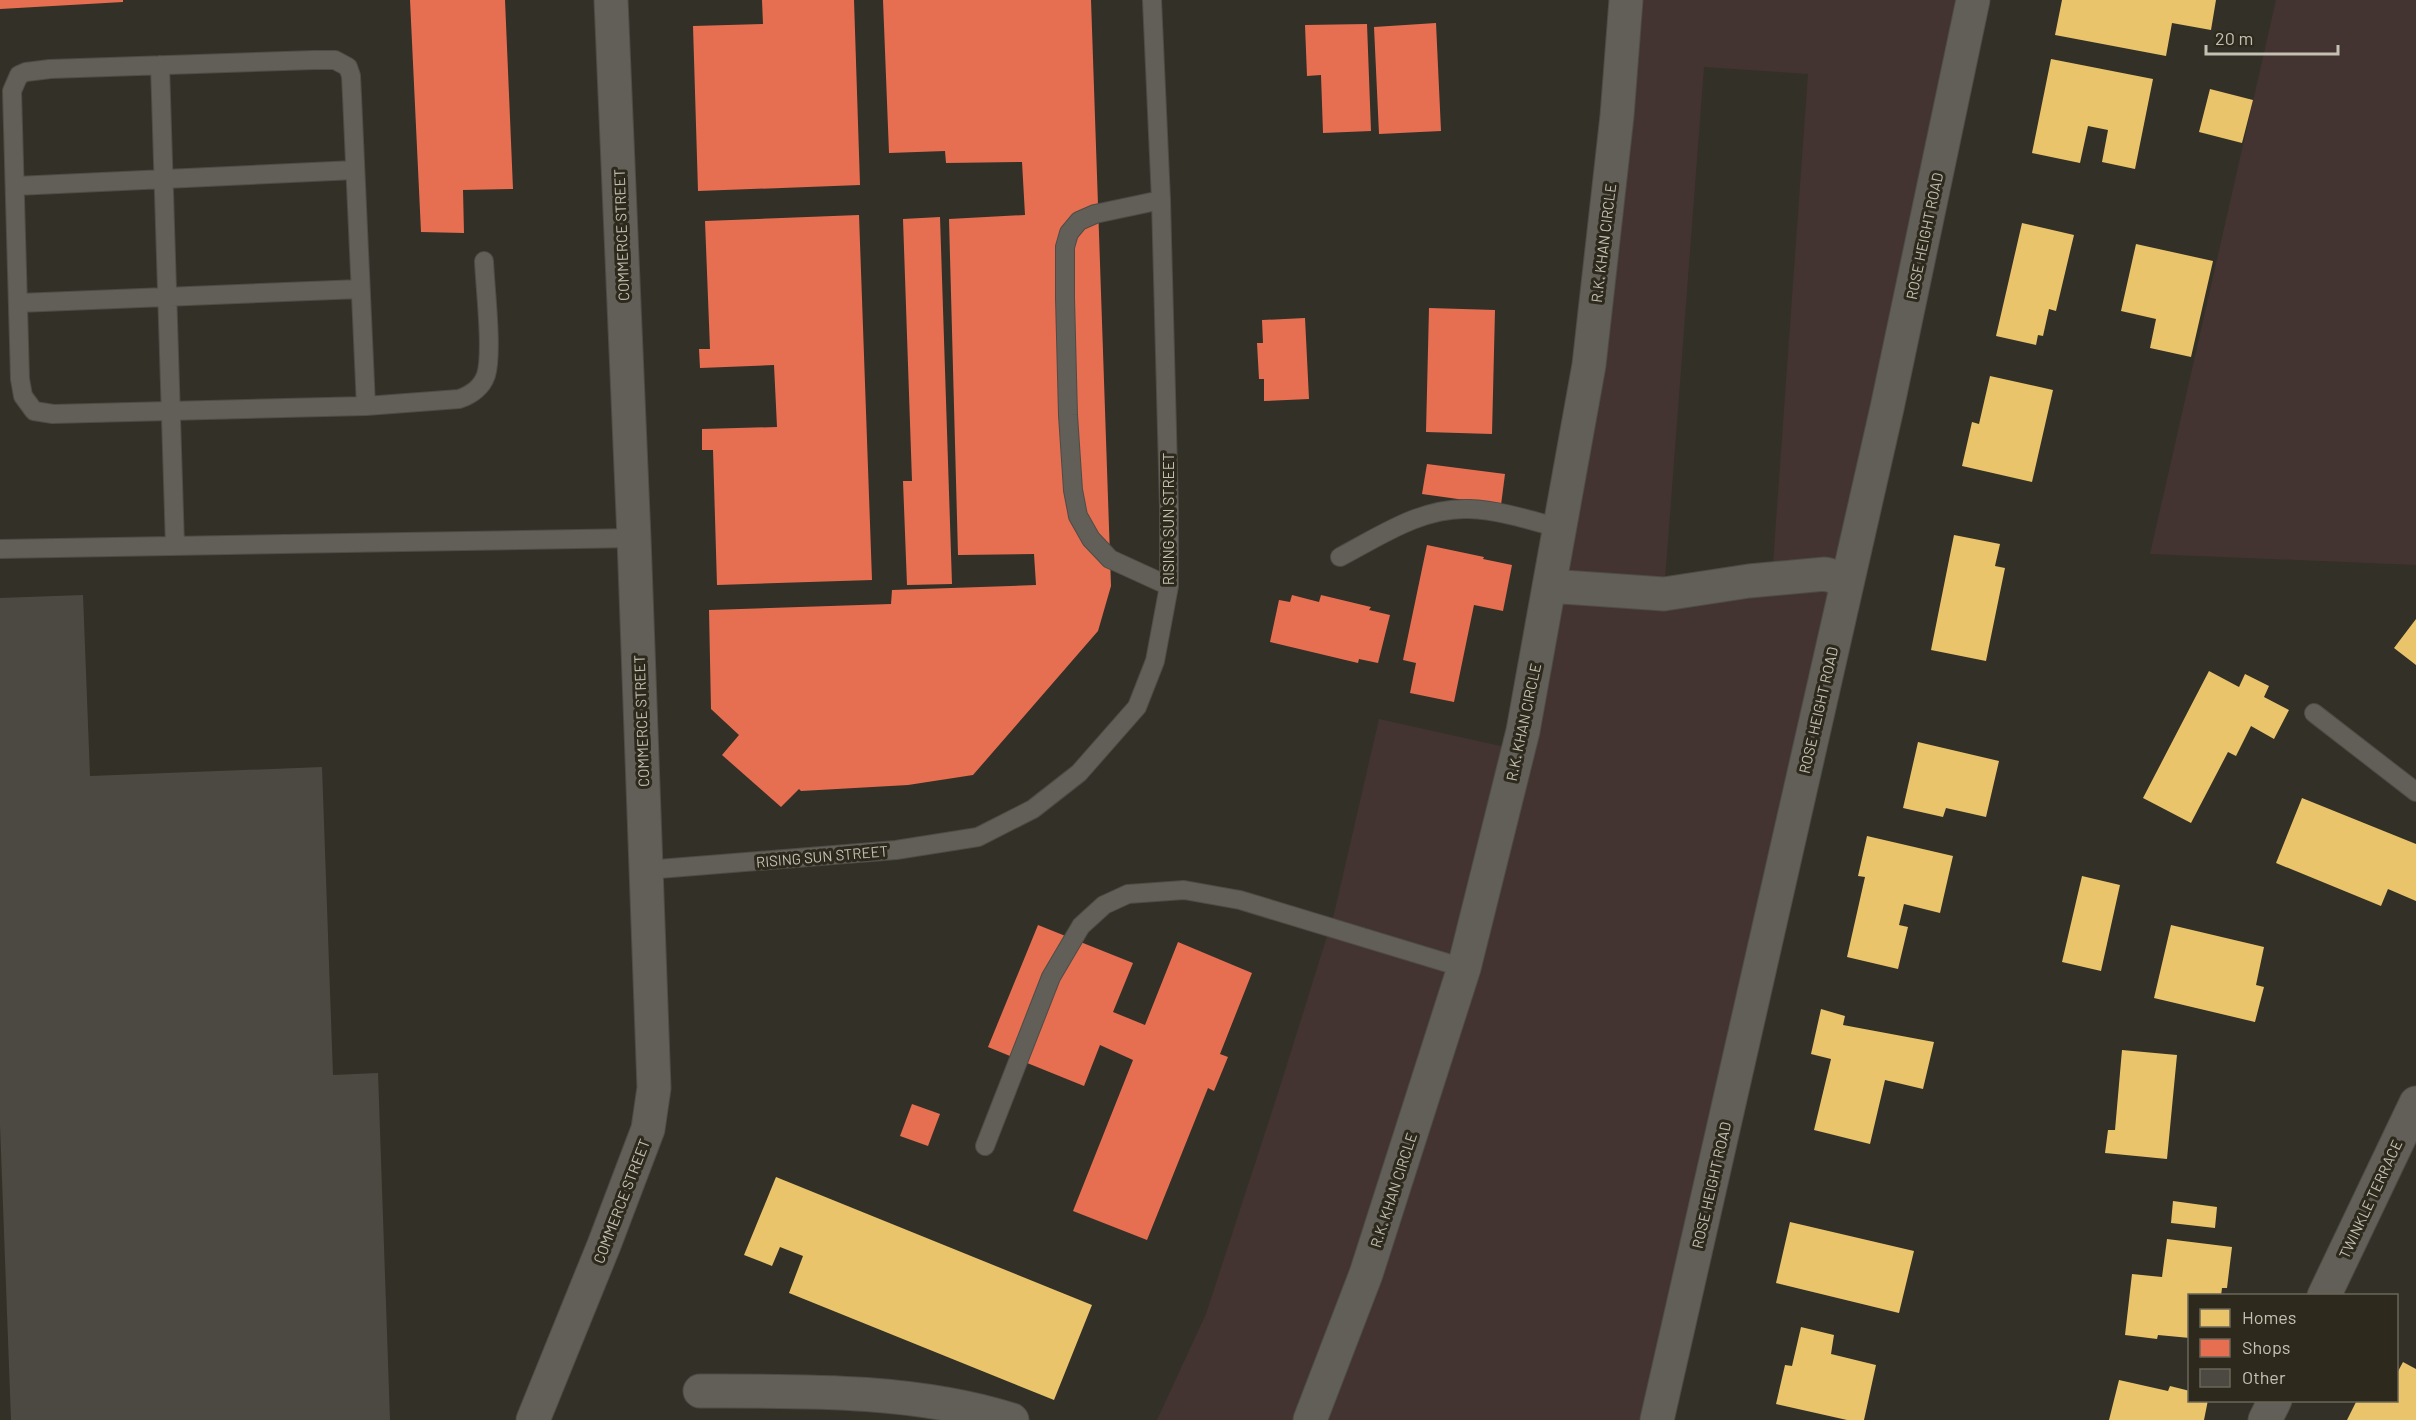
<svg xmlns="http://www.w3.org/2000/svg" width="2416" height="1420" font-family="Barlow,sans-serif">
<rect width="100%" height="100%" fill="#333028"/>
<path fill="#433432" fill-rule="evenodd" d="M 1624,0 L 1977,0 L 1658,1420 L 1157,1420 L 1206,1314 L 1278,1093 L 1334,914 L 1379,719 L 1514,749 L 1548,584 ZM 1704,67 L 1808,74 L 1772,578 L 1664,593 Z
M 2276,0 L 2416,0 L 2416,565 L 2150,554 Z"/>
<path fill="#e9c46a" d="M 2062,0 L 2216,0 L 2211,30 L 2172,23 L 2166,56 L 2055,35 Z
M 2051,59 L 2153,79 L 2135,169 L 2102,162 L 2108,130 L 2088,126 L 2080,163 L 2032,153 Z
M 2210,89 L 2253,100 L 2242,143 L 2199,132 Z
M 2022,223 L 2074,235 L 2056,311 L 2049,309 L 2043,336 L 2038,335 L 2036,345 L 1996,336 Z
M 2136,244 L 2213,261 L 2191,357 L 2150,348 L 2156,319 L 2121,311 Z
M 1990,376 L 2053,390 L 2032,482 L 1962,466 L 1972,422 L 1979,424 Z
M 1954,535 L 2000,544 L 1995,566 L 2005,568 L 1986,661 L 1931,650 Z
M 2416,619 L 2416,665 L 2394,648 Z
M 2209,671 L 2239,687 L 2245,674 L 2269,686 L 2264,697 L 2289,710 L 2274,739 L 2251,726 L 2236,756 L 2228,752 L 2191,823 L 2143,798 Z
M 1918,742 L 1999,761 L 1986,817 L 1946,808 L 1943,817 L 1903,808 Z
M 2302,798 L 2416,844 L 2416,901 L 2388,889 L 2381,906 L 2276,863 Z
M 1867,836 L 1953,856 L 1940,913 L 1904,904 L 1899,925 L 1908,927 L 1898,969 L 1847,957 L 1865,877 L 1858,876 Z
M 2082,876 L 2120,885 L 2101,971 L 2062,962 Z
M 2171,925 L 2264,947 L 2256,985 L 2264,987 L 2255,1022 L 2154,998 Z
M 1821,1009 L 1845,1016 L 1843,1025 L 1934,1042 L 1923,1089 L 1885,1080 L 1870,1144 L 1814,1130 L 1831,1059 L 1811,1054 Z
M 2122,1050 L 2177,1055 L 2167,1159 L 2105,1153 L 2108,1130 L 2115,1130 Z
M 776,1177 L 1092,1305 L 1054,1400 L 789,1293 L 803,1256 L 780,1247 L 772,1266 L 744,1255 Z
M 2173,1201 L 2217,1207 L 2215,1228 L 2171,1223 Z
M 1790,1222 L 1914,1251 L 1899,1313 L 1776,1283 Z
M 2167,1239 L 2232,1247 L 2227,1288 L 2222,1288 L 2221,1296 L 2190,1296 L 2190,1338 L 2158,1335 L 2157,1339 L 2125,1335 L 2132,1274 L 2162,1277 Z
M 1801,1327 L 1834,1335 L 1831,1354 L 1876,1365 L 1864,1420 L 1847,1420 L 1776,1404 L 1785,1365 L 1792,1366 Z
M 2403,1362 L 2416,1369 L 2416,1420 L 2347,1420 L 2357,1400 L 2396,1400 L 2396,1375 Z
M 2119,1380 L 2168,1391 L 2170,1386 L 2190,1391 L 2190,1400 L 2208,1400 L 2204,1420 L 2109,1420 Z"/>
<path fill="#e76f51" d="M 0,0 L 123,0 L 123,2 L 0,9 Z
M 410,0 L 505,0 L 513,189 L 463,190 L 464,233 L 421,232 Z
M 762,0 L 854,0 L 860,185 L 698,191 L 693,26 L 763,24 Z
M 883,0 L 1091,0 L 1111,586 L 1098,631 L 973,775 L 908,785 L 801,791 L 799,789 L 781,807 L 722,755 L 739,735 L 711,709 L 709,610 L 891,604 L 892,590 L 1036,585 L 1034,554 L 958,555 L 949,219 L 1025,215 L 1022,162 L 946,163 L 945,151 L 889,153 Z
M 1436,23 L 1441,131 L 1379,134 L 1374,27 Z
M 1367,24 L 1371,131 L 1323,133 L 1321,75 L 1307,76 L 1305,25 Z
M 859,215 L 872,580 L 717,585 L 713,450 L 702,450 L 702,429 L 777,427 L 774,365 L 700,368 L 699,349 L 710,349 L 705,221 Z
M 940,217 L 952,584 L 907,585 L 903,481 L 912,481 L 903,219 Z
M 1429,308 L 1495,310 L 1492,434 L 1426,432 Z
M 1305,318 L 1309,399 L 1264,401 L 1264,379 L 1259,379 L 1257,343 L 1263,343 L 1262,320 Z
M 1427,464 L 1505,474 L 1501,505 L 1422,494 Z
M 1427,545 L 1484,557 L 1483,559 L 1512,565 L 1503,611 L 1474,605 L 1454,702 L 1410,693 L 1416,663 L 1403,660 Z
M 1292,595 L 1319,602 L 1321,595 L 1371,607 L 1369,610 L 1390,615 L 1378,663 L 1359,659 L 1358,663 L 1270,642 L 1279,600 L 1290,602 Z
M 1038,925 L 1133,963 L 1113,1012 L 1145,1025 L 1178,942 L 1252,973 L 1220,1054 L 1228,1057 L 1214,1091 L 1208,1088 L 1147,1240 L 1073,1211 L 1133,1060 L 1100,1045 L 1084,1086 L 988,1047 Z
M 912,1104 L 940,1114 L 928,1146 L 900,1136 Z"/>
<path fill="#4c4942" d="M 83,595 L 90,776 L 322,767 L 333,1075 L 378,1073 L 390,1420 L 11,1420 L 0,1125 L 0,598 Z"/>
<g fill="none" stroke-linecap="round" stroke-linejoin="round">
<g stroke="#4e4c46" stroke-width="20">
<path id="lane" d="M 160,65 L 175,546
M 16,186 L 355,170
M 1161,200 L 1095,214 L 1079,221 L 1069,233 L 1065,247 L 1065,298 L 1068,415 L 1073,490 L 1078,516 L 1091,539 L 1110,559 L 1169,586
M 19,303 L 360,289
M 366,406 L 352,96 L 351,76 L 348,67 L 335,60 L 314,60 L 50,69 L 26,72 L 19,75 L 12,91 L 20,379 L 23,396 L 34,411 L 53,414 L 366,406 L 459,399 C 471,395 482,387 486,375 C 493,352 485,287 484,261
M 0,549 L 634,538
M 1340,557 C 1380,536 1422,507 1469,509 C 1499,510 1530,520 1559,528
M 2314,713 L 2416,792
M 646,870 L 896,850 L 978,837 L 1033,809 L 1079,773 L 1137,707 L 1155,661 L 1169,586 L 1169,508 L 1161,200 L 1152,0
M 985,1146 L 1051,977 L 1081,926 L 1104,905 L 1128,894 L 1184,890 L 1240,900 L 1464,968"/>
</g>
<g stroke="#4e4c46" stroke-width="35">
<path id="street" d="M 1549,586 L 1664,594 L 1749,581 L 1825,574 L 1847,580
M 2324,1296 L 2416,1103
M 700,1391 C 801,1391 915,1389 1012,1420
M 533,1420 L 604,1245 L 648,1129 L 654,1088 L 634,538 L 611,0
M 1310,1420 L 1366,1274 L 1464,968 L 1523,731 L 1589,365 L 1617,116 L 1626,0
M 1657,1420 L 1887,408 L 1973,0
M 2265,1420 L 2275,1400"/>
</g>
<use href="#lane" stroke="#615f58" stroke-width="18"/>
<use href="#street" stroke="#615f58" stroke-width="33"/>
</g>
<g text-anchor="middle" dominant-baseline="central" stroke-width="6" stroke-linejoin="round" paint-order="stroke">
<g font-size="15" fill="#c4c1b3" stroke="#2d2a1d">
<text transform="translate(621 235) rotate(-92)">COMMERCE STREET</text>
<text transform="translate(1924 236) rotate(-78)">ROSE HEIGHT ROAD</text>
<text transform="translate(1603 243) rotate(-83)">R.K. KHAN CIRCLE</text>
<text transform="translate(1168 519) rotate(-90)">RISING SUN STREET</text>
<text transform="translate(1818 710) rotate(-77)">ROSE HEIGHT ROAD</text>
<text transform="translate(641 721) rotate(-92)">COMMERCE STREET</text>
<text transform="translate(1523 722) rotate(-78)">R.K. KHAN CIRCLE</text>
<text transform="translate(822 856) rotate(-5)">RISING SUN STREET</text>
<text transform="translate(1711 1185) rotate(-77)">ROSE HEIGHT ROAD</text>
<text transform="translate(1393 1190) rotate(-72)">R.K. KHAN CIRCLE</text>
<text transform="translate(2370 1199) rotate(-65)">TWINKLE TERRACE</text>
<text transform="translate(621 1201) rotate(-69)">COMMERCE STREET</text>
</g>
</g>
<rect x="2188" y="1294" width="210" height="108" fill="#2d2a1d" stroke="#696659" stroke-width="1.5"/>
<rect x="2200" y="1309" width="30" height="18" fill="#e9c46a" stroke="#696659" stroke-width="1.5"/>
<text x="2242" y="1324" font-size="18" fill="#c4c1b3">Homes</text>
<rect x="2200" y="1339" width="30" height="18" fill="#e76f51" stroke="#696659" stroke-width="1.5"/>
<text x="2242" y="1354" font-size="18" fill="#c4c1b3">Shops</text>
<rect x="2200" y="1369" width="30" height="18" fill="#4c4942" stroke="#696659" stroke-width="1.5"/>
<text x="2242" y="1384" font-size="18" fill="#c4c1b3">Other</text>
<path d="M2206 45v9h132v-9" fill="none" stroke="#c4c1b3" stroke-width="3"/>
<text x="2215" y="45" font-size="18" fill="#c4c1b3" stroke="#2d2a1d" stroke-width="4.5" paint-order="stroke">20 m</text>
</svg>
